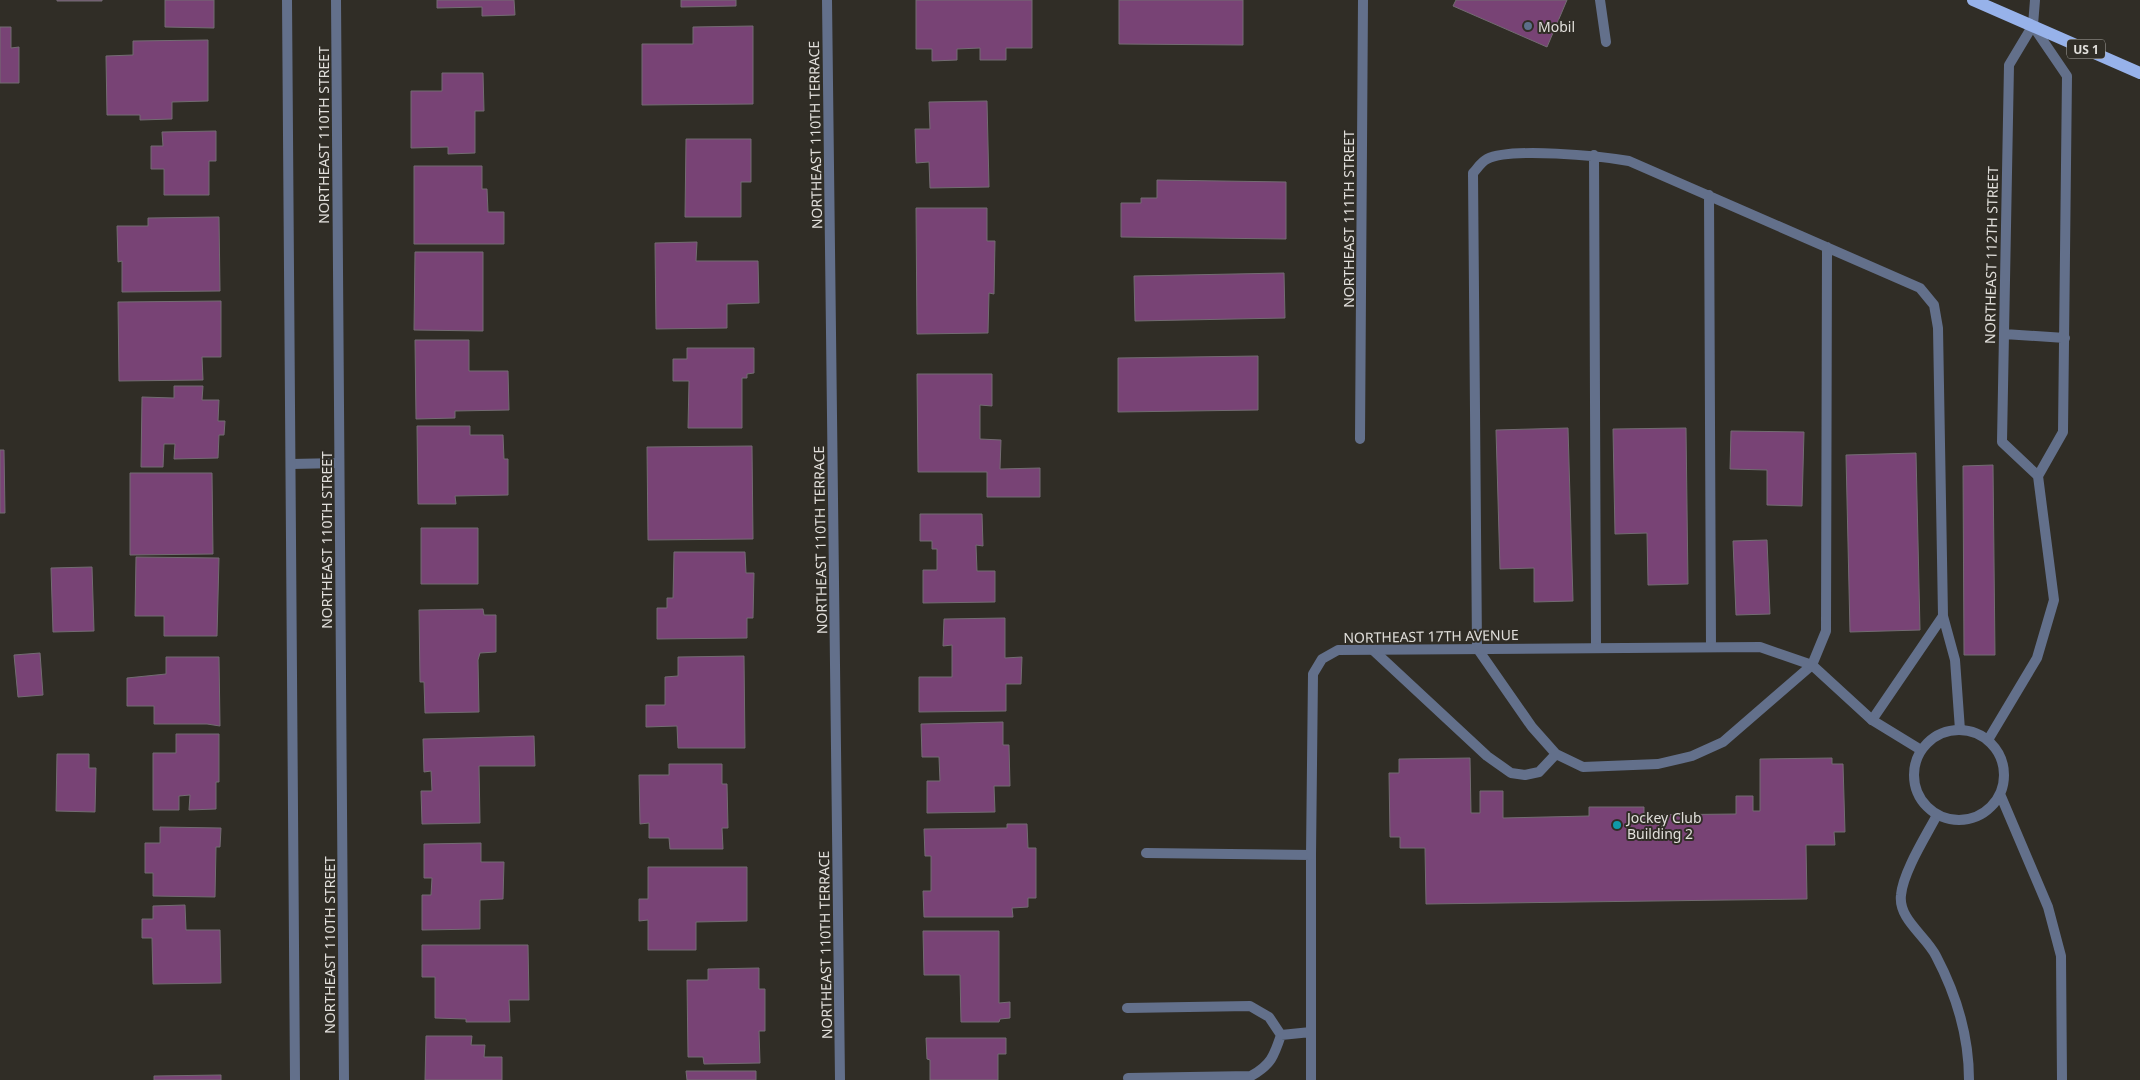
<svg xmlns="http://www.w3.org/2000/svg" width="2140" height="1080" font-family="'Noto Sans',sans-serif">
<rect width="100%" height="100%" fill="#302d26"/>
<path fill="#784375" stroke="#736c72" d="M 57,0 L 102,0 L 102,1 L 57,1 Z
M 165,0 L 214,0 L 214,28 L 165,27 Z
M 437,0 L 514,0 L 515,15 L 482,16 L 482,7 L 437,8 Z
M 681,0 L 736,0 L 736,6 L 681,7 Z
M 916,0 L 1032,0 L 1032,48 L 1006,48 L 1006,60 L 980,60 L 980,48 L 957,49 L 957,60 L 932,61 L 932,49 L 916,49 Z
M 1119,0 L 1243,0 L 1243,45 L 1119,44 Z
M 1456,0 L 1567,0 L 1547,47 L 1453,6 Z
M 753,26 L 753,104 L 642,105 L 642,44 L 693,44 L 693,27 Z
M 0,27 L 11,27 L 11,48 L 19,47 L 19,83 L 0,83 Z
M 208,40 L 208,101 L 172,102 L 172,119 L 140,120 L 140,115 L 107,115 L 106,56 L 133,55 L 133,41 Z
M 442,73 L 483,73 L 484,111 L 475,111 L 475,153 L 448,154 L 448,147 L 411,148 L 411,91 L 442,91 Z
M 987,101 L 989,187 L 930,188 L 929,162 L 916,163 L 915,129 L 930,129 L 929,102 Z
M 216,131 L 216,161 L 209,161 L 209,195 L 164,195 L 164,169 L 151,169 L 151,146 L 163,146 L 162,132 Z
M 686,139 L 751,139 L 751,182 L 741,182 L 741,217 L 685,217 Z
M 414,166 L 482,166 L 482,189 L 487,189 L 488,212 L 504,212 L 504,244 L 414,244 Z
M 1157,180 L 1286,182 L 1286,239 L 1121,237 L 1121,203 L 1141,203 L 1141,198 L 1157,198 Z
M 916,208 L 987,208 L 987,241 L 995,241 L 994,294 L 989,293 L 988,333 L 917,334 Z
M 219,217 L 220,291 L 122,292 L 122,261 L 118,262 L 117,226 L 148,226 L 148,218 Z
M 697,242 L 696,261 L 758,261 L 759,303 L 727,304 L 727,328 L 656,329 L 655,243 Z
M 415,252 L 483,252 L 483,331 L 414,330 Z
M 1284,273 L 1285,318 L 1135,321 L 1134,276 Z
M 221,301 L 221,357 L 202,357 L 203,380 L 119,381 L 118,302 Z
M 415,340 L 469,340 L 469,371 L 508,371 L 509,410 L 455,411 L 455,418 L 416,419 Z
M 687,348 L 754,348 L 754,373 L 747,374 L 747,378 L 742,378 L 742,428 L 688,428 L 689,381 L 673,381 L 673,359 L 687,359 Z
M 1258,356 L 1258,410 L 1118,412 L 1118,358 Z
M 917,374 L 992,374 L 992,406 L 980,405 L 980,439 L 1001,440 L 1000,469 L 1040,468 L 1040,497 L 987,497 L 987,472 L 918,472 Z
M 174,386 L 203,386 L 202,400 L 219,400 L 218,421 L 225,421 L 224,435 L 219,435 L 218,458 L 174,459 L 175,444 L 164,444 L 163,467 L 141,467 L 142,397 L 174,398 Z
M 417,426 L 470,426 L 470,435 L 503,435 L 504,459 L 508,459 L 508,495 L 455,496 L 456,504 L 418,504 Z
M 1568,428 L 1573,601 L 1534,602 L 1534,568 L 1500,569 L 1496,430 Z
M 1686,428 L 1688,584 L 1648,585 L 1647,533 L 1615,534 L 1613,429 Z
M 1731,431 L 1804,432 L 1802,506 L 1767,505 L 1767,470 L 1730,469 Z
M 752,446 L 753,539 L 648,540 L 647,447 Z
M 0,450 L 4,450 L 5,513 L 0,513 Z
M 1916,453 L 1920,630 L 1850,632 L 1846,455 Z
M 1993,465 L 1995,655 L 1964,655 L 1963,466 Z
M 130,473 L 212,473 L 213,554 L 130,555 Z
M 920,514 L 982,514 L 983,546 L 976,545 L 977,571 L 995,571 L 995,602 L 923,603 L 923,570 L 937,570 L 937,549 L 932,549 L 932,541 L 920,541 Z
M 421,528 L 478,528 L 478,584 L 421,584 Z
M 1767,540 L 1770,614 L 1736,615 L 1733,541 Z
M 674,552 L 745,552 L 746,573 L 754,573 L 753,618 L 747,618 L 747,638 L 657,639 L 657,608 L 667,608 L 667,598 L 673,598 Z
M 136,557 L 219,558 L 217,636 L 164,636 L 164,616 L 135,616 Z
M 92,567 L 94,631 L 53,632 L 51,568 Z
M 483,609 L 484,615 L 496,615 L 496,652 L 480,653 L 478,660 L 479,712 L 425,713 L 424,682 L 420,682 L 419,610 Z
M 1005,618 L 1005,658 L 1022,657 L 1021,684 L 1006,684 L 1006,711 L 919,712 L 919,677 L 952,677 L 952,645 L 943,646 L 944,619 Z
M 40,653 L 43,695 L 18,697 L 14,655 Z
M 744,656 L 745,748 L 678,748 L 677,726 L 646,727 L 646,705 L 665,705 L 665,677 L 678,676 L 678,657 Z
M 166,657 L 219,657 L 220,726 L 207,724 L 154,724 L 154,706 L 127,706 L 127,678 L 166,674 Z
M 1003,722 L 1003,745 L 1009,745 L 1010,786 L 994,786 L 995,812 L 927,813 L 927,781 L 940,781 L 939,757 L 922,757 L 921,724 Z
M 176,734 L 219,734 L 219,782 L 216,782 L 216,809 L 189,810 L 190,795 L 179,796 L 179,810 L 153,810 L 153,753 L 176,753 Z
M 534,736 L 535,766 L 479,766 L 480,823 L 422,824 L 421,791 L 432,791 L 431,771 L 424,772 L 423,739 Z
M 57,754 L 89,754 L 89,768 L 96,768 L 95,812 L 56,811 Z
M 1470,758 L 1471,813 L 1480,813 L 1480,791 L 1503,791 L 1503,818 L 1589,816 L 1589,807 L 1644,807 L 1644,815 L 1736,814 L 1736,796 L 1753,796 L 1753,811 L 1760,811 L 1760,759 L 1832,758 L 1832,764 L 1843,764 L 1845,832 L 1834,832 L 1835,845 L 1806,845 L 1807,899 L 1426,904 L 1425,848 L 1400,848 L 1400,837 L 1390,837 L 1389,773 L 1399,773 L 1399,759 Z
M 669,764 L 722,764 L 722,784 L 727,784 L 728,828 L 722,828 L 723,849 L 670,849 L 669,838 L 649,838 L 649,823 L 640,824 L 639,775 L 669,775 Z
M 1007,824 L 1027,824 L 1028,848 L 1036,848 L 1036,898 L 1028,898 L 1028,907 L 1012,908 L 1013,917 L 924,917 L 923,891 L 931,891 L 931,856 L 925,856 L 924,829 L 1007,828 Z
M 160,827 L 221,828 L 220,847 L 216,847 L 215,897 L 153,896 L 153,873 L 145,873 L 145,843 L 160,843 Z
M 481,843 L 481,862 L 504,862 L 503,899 L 480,900 L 480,929 L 422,930 L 422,895 L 431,895 L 432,878 L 424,878 L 424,844 Z
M 648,867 L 747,867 L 747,921 L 696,922 L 696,950 L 648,950 L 648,920 L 639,921 L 639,899 L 648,899 Z
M 185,905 L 186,930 L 220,930 L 221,983 L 153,984 L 152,938 L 142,938 L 142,919 L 153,919 L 153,906 Z
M 923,931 L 999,931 L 999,1003 L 1010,1002 L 1010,1018 L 1000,1019 L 999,1022 L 961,1022 L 960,975 L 924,975 Z
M 422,945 L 528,945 L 529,1000 L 509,1000 L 510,1022 L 466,1022 L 466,1019 L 435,1018 L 435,977 L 422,977 Z
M 759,968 L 759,989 L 765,989 L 765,1031 L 759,1031 L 760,1063 L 704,1064 L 703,1057 L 688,1057 L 687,980 L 708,980 L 708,969 Z
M 426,1036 L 472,1036 L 471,1045 L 485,1045 L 484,1057 L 502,1057 L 502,1080 L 425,1080 Z
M 926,1038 L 1006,1038 L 1006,1054 L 998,1054 L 998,1080 L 930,1080 L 930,1060 L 927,1059 Z
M 686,1071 L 756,1071 L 756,1080 L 687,1080 Z
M 221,1075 L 221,1080 L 154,1080 L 154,1076 Z"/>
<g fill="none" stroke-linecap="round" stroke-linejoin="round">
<path stroke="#63708b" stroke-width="10" d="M 1600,0 L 1606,42
M 1594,155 L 1596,647
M 1709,195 L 1711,647
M 1827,247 L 1826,631 L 1812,665 L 1723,742 L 1692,756 L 1658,764 L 1583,767 L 1556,754 L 1532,727 L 1477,648 L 1473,173 C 1477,169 1481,162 1487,159 C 1511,147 1600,156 1629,161 L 1920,288 L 1934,305 L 1938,328 L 1943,616
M 291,464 L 339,463
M 1373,650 L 1487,756 L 1511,773 L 1525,775 L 1539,772 L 1556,754
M 1872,720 L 1943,616 L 1955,660 L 1960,730
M 1937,815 C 1926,836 1903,872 1901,895 C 1898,919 1926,936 1936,956 C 1956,994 1969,1037 1969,1080
M 1146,853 L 1311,855 L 1311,1080
M 1127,1008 L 1250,1006 L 1269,1017 L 1281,1035 L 1311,1032
M 1128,1078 L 1251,1076 C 1271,1065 1274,1056 1281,1035"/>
<path stroke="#63708b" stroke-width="10" d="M 287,0 L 295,1080
M 336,0 L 344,1080
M 827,0 L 840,1080
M 2035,0 L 2033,25 L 2009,65 L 2002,442 L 2038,476
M 2004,334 L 2065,338
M 1360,439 L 1363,0
M1914 775a45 45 0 1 1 90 0a45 45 0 1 1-90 0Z
M 1988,740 L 2037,658 L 2054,600 L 2038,476 L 2063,432 L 2067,76 L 2033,26
M 2000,794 L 2048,907 L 2061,956 L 2062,1080
M 1311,855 L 1313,674 L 1322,659 L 1338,650 L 1760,647 L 1812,665 L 1872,720 L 1921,750"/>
<path stroke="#97b2ea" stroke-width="12" d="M 1973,0 L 2140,73"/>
</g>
<circle fill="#5c6f8a" stroke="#302d26" stroke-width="2" cx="1528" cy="26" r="5"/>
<circle fill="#0f9aa8" stroke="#302d26" stroke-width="2" cx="1617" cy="825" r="5"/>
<g text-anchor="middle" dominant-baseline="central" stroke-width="4" stroke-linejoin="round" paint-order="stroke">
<rect fill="#302d26" stroke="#acaaa5" stroke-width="1" x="2067" y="39.5" width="38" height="19" rx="4"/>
<g font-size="12" font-weight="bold" fill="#e1dfdb">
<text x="2086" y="49">US 1</text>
</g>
<g font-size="14" fill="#e1dfdb" stroke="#302d26" text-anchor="start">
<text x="1538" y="26">Mobil</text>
<text x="1627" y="817">Jockey Club<tspan x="1627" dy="16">Building 2</tspan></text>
</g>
<g font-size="14" fill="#e1dfdb" stroke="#302d26">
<text transform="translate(323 135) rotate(-90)">NORTHEAST 110TH STREET</text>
<text transform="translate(815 135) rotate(-91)">NORTHEAST 110TH TERRACE</text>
<text transform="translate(1348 219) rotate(-90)">NORTHEAST 111TH STREET</text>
<text transform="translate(1991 255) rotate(-89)">NORTHEAST 112TH STREET</text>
<text transform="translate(326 540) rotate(-90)">NORTHEAST 110TH STREET</text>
<text transform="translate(820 540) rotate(-91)">NORTHEAST 110TH TERRACE</text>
<text transform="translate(1431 636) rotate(-1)">NORTHEAST 17TH AVENUE</text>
<text transform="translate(329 945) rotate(-90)">NORTHEAST 110TH STREET</text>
<text transform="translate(825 945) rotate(-91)">NORTHEAST 110TH TERRACE</text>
</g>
</g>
</svg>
